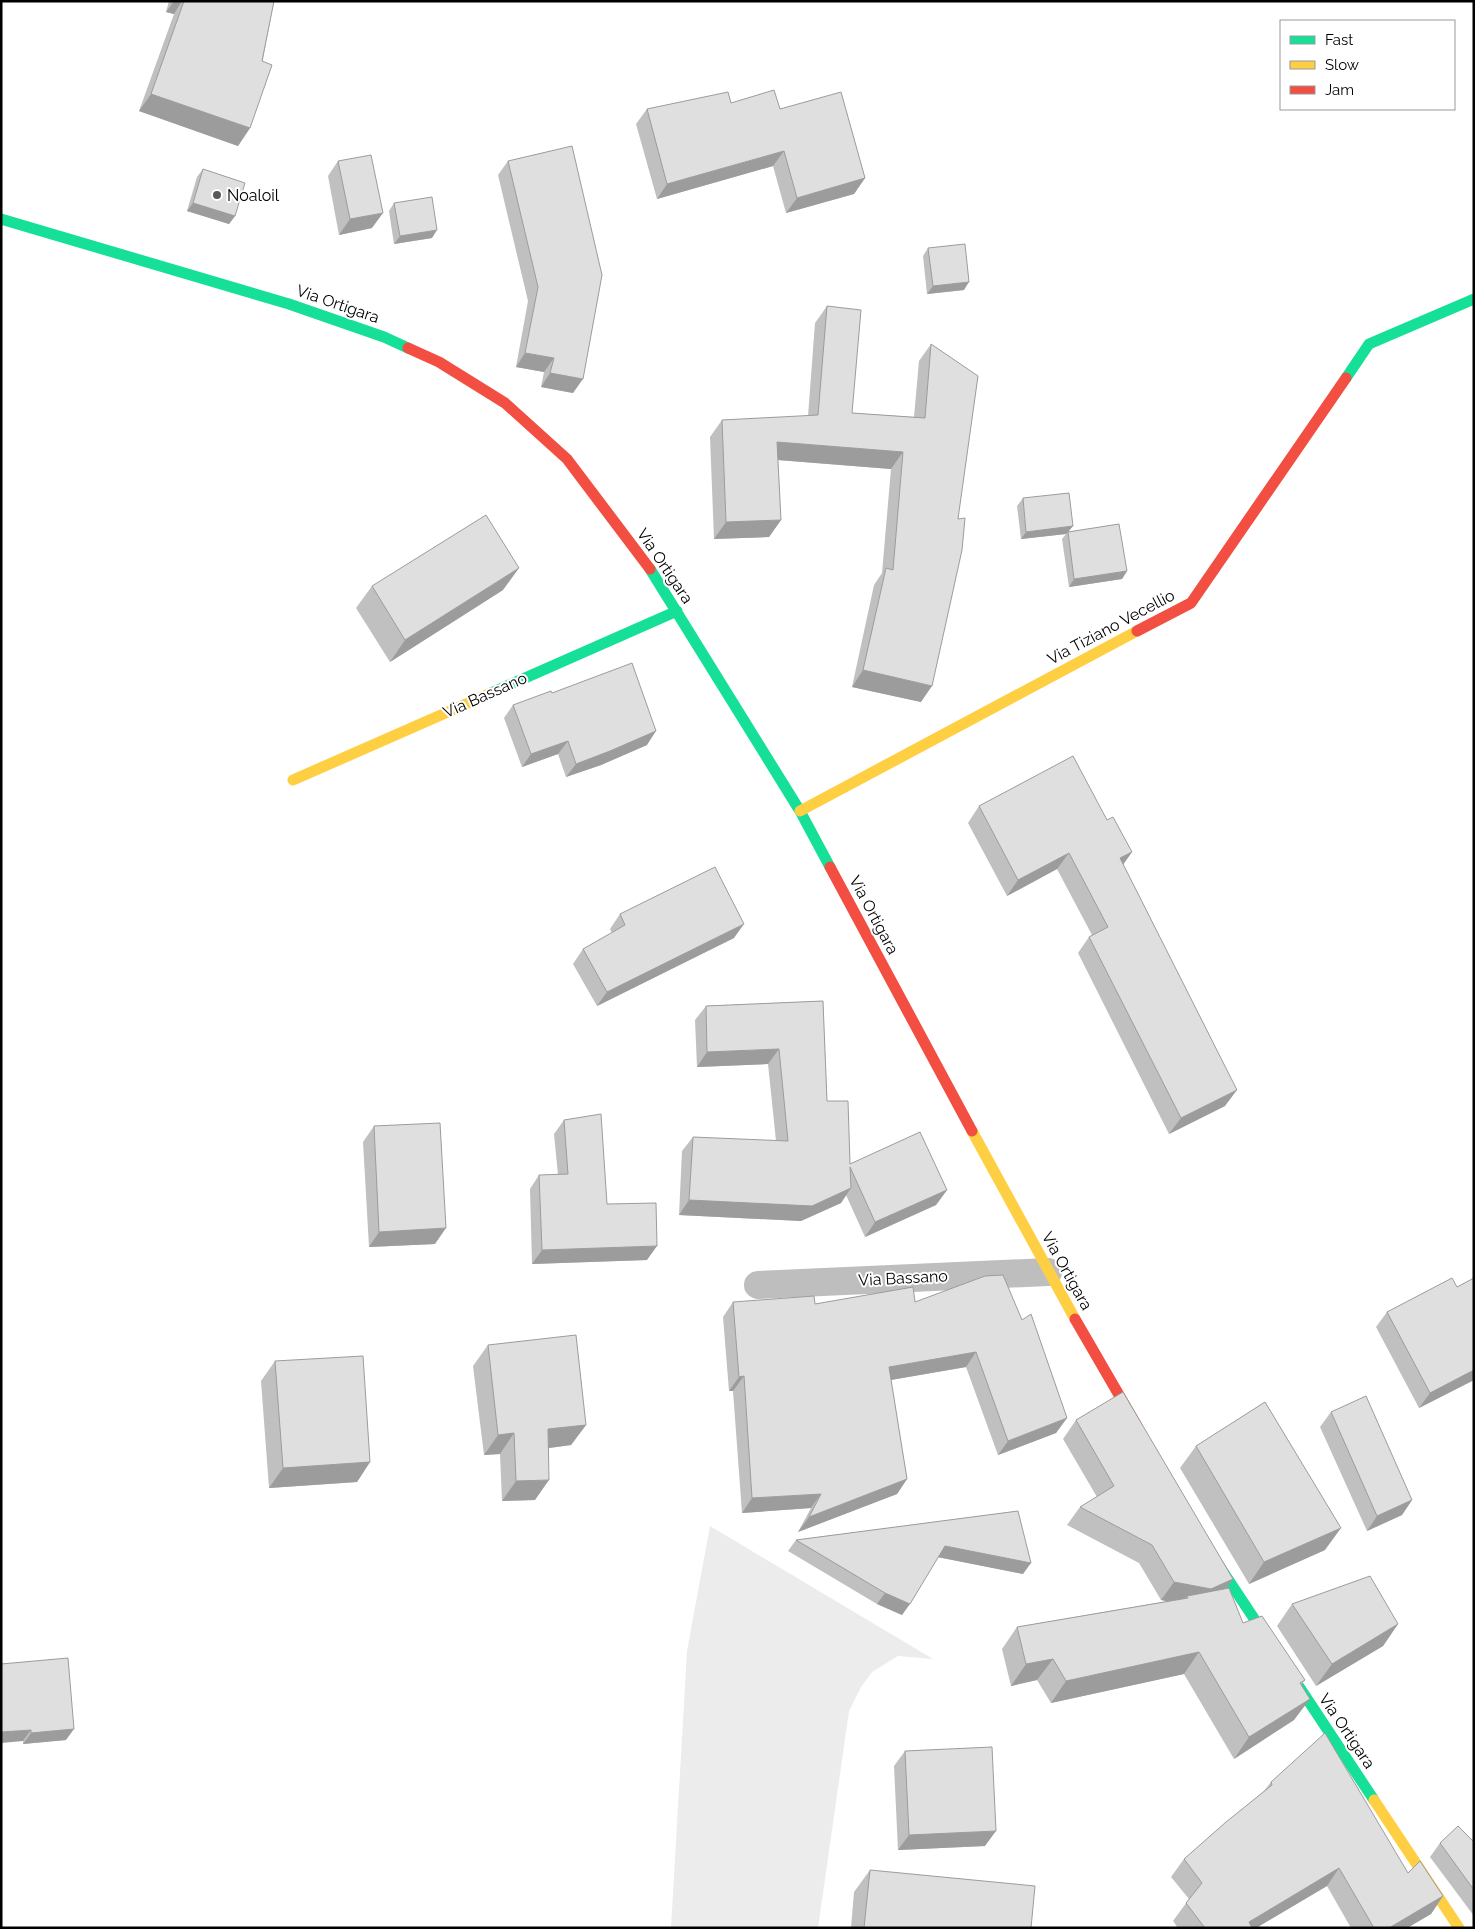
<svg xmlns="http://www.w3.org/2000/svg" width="1475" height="1929" font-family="Raleway,sans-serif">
<rect width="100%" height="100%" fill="#fff"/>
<path fill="#ececec" d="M 710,1526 L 933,1659 L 898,1656 L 872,1672 L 861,1687 L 849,1711 L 818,1928 L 671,1928 L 687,1651 Z"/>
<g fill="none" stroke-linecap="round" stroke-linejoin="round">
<path stroke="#bebebe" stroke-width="28" d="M 758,1285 L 1048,1272"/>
<path stroke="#16e098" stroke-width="11" d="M 1,219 L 289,304 L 384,337 L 408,348
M 1346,378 L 1369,344 L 1474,299
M 650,569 L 800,811 L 830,867
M 491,693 L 677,611
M 1210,1552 L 1374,1800"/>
<path stroke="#ffcf43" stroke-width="11" d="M 293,780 L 491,693
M 800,811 L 1137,631
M 972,1131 L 1075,1319
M 1374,1800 L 1459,1928"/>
<path stroke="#f24e42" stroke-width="11" d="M 408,348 L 439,362 L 505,403 L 567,459 L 650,569
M 1137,631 L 1191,603 L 1346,378
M 830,867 L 972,1131
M 1075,1319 L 1137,1426"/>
</g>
<path fill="#c0c0c0" d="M 169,1 L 274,1 L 250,128 L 238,146 L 139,111 L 174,14 L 166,12 Z
M 731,103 L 780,109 L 865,178 L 854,194 L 786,213 L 773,166 L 657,199 L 636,124 L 647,109 Z
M 338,161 L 372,228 L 339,235 L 328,176 Z
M 508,161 L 573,393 L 541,387 L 544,372 L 516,367 L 528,301 L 498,175 Z
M 203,169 L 235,216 L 229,224 L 187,211 L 197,177 Z
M 394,203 L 432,238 L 394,244 L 389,211 Z
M 928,248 L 964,290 L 927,294 L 923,256 Z
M 827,306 L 852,413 L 914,417 L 919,361 L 931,344 L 921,702 L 852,687 L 874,585 L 882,573 L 891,469 L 778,460 L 781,520 L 769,537 L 714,539 L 710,437 L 722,420 L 808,416 L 815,323 Z
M 1023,498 L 1073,526 L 1069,531 L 1127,571 L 1122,579 L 1069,587 L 1062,539 L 1066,534 L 1021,539 L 1017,506 Z
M 372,586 L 503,590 L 390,662 L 356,608 Z
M 552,693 L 647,745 L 601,765 L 566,777 L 558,754 L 522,767 L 504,718 L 513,705 Z
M 979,806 L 1107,820 L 1132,852 L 1123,864 L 1225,1106 L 1169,1134 L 1078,953 L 1089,937 L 1092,935 L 1057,869 L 1007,896 L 968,823 Z
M 620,914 L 734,938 L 597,1006 L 573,964 L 583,949 L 612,933 L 610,929 Z
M 823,1001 L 827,1101 L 850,1164 L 947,1190 L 936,1205 L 865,1237 L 846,1195 L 841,1203 L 801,1221 L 679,1215 L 682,1151 L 693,1137 L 776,1141 L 768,1064 L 697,1067 L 695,1020 L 706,1006 Z
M 564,1120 L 607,1204 L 647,1260 L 532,1264 L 530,1189 L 539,1175 L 558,1175 L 554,1134 Z
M 374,1126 L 435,1244 L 369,1247 L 363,1142 Z
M 1474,1278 L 1474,1380 L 1419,1408 L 1376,1327 L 1387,1312 L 1457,1287 Z
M 733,1302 L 815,1304 L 915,1302 L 1022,1320 L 1067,1418 L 1056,1433 L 998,1455 L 966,1367 L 891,1380 L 907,1479 L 897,1494 L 798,1532 L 811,1508 L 742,1513 L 733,1391 L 729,1391 L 723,1317 Z
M 488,1345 L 586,1425 L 571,1445 L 549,1448 L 535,1500 L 502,1501 L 500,1454 L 484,1455 L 473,1366 Z
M 275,1361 L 370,1462 L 357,1482 L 269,1488 L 261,1381 Z
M 1331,1412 L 1412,1500 L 1402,1515 L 1367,1531 L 1320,1427 Z
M 1076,1420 L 1233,1579 L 1226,1588 L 1243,1623 L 1305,1680 L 1301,1685 L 1294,1720 L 1234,1759 L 1184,1674 L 1051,1703 L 1037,1680 L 1011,1686 L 1002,1649 L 1017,1627 L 1168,1601 L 1161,1600 L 1139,1563 L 1067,1525 L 1080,1507 L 1097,1497 L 1063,1439 Z
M 1196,1446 L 1325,1550 L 1249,1584 L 1180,1468 Z
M 1018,1511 L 1023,1574 L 938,1557 L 902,1615 L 877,1604 L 788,1551 L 796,1540 Z
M 1292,1604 L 1398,1624 L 1383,1646 L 1316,1686 L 1277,1626 Z
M 68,1658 L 66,1740 L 23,1744 L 23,1741 Z
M 905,1751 L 985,1846 L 898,1850 L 894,1766 Z
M 1271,1782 L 1443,1896 L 1431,1914 L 1407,1928 L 1351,1928 L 1327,1886 L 1256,1928 L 1178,1928 L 1173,1921 L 1189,1899 L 1171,1877 L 1184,1859 L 1264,1791 Z
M 1474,1842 L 1474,1916 L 1430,1857 L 1440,1843 Z
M 870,1870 L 1031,1928 L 851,1928 L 854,1892 Z"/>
<path fill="#9c9c9c" d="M 174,1 L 182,1 L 174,14 L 166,12 Z
M 151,94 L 250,128 L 238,146 L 139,111 Z
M 784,151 L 773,166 L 657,199 L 667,184 Z
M 865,178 L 854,194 L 786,213 L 797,198 Z
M 193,203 L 235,216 L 229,224 L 187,211 Z
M 383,213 L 372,228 L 339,235 L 350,219 Z
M 437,230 L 432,238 L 394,244 L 400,236 Z
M 969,282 L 964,290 L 927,294 L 933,286 Z
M 525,353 L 554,358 L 544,372 L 516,367 Z
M 550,373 L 583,379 L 573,393 L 541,387 Z
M 777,442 L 903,452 L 891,469 L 765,459 Z
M 781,520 L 769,537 L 714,539 L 726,522 Z
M 1073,526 L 1066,534 L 1021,539 L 1026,532 Z
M 519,568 L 503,590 L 390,662 L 405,640 Z
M 1127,571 L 1122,579 L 1069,587 L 1074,579 Z
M 863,670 L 932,686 L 921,702 L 852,687 Z
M 656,731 L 647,745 L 601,765 L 566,777 L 576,764 Z
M 568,741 L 558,754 L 522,767 L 531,754 Z
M 1132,852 L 1120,869 L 1120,858 Z
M 1069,853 L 1057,869 L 1007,896 L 1018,880 Z
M 744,924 L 734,938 L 597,1006 L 607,992 Z
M 779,1049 L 768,1064 L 697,1067 L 707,1052 Z
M 1237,1090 L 1225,1106 L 1169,1134 L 1181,1118 Z
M 851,1188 L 841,1203 L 801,1221 L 679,1215 L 689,1200 Z
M 947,1190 L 936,1205 L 865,1237 L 875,1222 Z
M 446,1228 L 435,1244 L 369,1247 L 379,1232 Z
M 657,1246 L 647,1260 L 532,1264 L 542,1250 Z
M 976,1352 L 966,1367 L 879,1382 L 889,1367 Z
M 1474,1370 L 1474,1380 L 1419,1408 L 1430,1393 Z
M 744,1376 L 733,1391 L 729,1391 L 739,1377 Z
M 1067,1418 L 1056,1433 L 998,1455 L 1008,1441 Z
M 586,1425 L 571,1445 L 534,1450 L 548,1429 Z
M 514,1433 L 500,1454 L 484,1455 L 498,1435 Z
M 370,1462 L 357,1482 L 269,1488 L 283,1468 Z
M 907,1479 L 897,1494 L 798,1532 L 809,1517 Z
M 549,1480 L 535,1500 L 502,1501 L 516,1481 Z
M 821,1494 L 811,1508 L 742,1513 L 752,1498 Z
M 1412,1500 L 1402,1515 L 1367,1531 L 1377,1516 Z
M 1341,1528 L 1325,1550 L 1249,1584 L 1264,1562 Z
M 945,1546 L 1031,1563 L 1023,1574 L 937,1557 Z
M 1233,1579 L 1220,1597 L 1187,1596 L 1181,1604 L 1161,1600 L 1174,1582 Z
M 885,1593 L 910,1604 L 902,1615 L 877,1604 Z
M 1398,1624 L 1383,1646 L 1316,1686 L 1332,1664 Z
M 1199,1652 L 1184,1674 L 1051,1703 L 1066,1681 Z
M 1053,1659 L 1037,1680 L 1011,1686 L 1026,1664 Z
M 1310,1699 L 1294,1720 L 1234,1759 L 1249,1737 Z
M 74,1729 L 66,1740 L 23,1744 L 31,1733 Z
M 31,1730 L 23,1741 L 1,1743 L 1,1732 Z
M 996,1831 L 985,1846 L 898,1850 L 909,1835 Z
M 1339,1868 L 1327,1886 L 1256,1928 L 1245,1928 L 1249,1922 Z
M 1443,1896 L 1431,1914 L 1407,1928 L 1389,1928 Z"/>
<path fill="#dfdfdf" stroke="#9c9c9c" d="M 184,1 L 274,1 L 262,61 L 272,65 L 250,128 L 151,94 Z
M 774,90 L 780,109 L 841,92 L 865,178 L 797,198 L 784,151 L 667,184 L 647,109 L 728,92 L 731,103 Z
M 572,146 L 602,275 L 583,379 L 550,373 L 554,358 L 525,353 L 538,287 L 508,161 Z
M 371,155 L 383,213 L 350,219 L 338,161 Z
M 203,169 L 245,183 L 235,216 L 193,203 Z
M 432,197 L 437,230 L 400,236 L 394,203 Z
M 965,244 L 969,282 L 933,286 L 928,248 Z
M 827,306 L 861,310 L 852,413 L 925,418 L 931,344 L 978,376 L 958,519 L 965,518 L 962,550 L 932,686 L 863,670 L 886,568 L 893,570 L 903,452 L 777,442 L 781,520 L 726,522 L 722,420 L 818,415 Z
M 1069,493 L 1073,526 L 1026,532 L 1023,498 Z
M 486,515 L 519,568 L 405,640 L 372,586 Z
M 1119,524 L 1127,571 L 1074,579 L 1068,532 Z
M 632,663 L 656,731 L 610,751 L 576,764 L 568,741 L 531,754 L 513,705 L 551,691 L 552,693 Z
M 1073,756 L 1107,820 L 1113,817 L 1132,852 L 1120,858 L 1237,1090 L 1181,1118 L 1089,937 L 1108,927 L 1069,853 L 1018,880 L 979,806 Z
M 715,867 L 744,924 L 607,992 L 583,949 L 625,925 L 620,914 Z
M 823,1001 L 827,1101 L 848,1101 L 850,1164 L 920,1132 L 947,1190 L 875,1222 L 850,1167 L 851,1188 L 812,1206 L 689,1200 L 693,1137 L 788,1141 L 779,1049 L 707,1052 L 706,1006 Z
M 601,1114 L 607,1204 L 656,1203 L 657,1246 L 542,1250 L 539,1175 L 568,1174 L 564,1120 Z
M 440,1123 L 446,1228 L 379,1232 L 374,1126 Z
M 1003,1275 L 1022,1320 L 1031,1314 L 1067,1418 L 1008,1441 L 976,1352 L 889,1367 L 907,1479 L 809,1517 L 821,1494 L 752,1498 L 744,1376 L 739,1377 L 733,1302 L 814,1296 L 815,1304 L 913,1287 L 915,1302 L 985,1276 Z
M 1452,1278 L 1457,1287 L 1474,1278 L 1474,1370 L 1430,1393 L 1387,1312 Z
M 576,1335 L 586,1425 L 548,1429 L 549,1480 L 516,1481 L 514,1433 L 498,1435 L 488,1345 Z
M 363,1356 L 370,1462 L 283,1468 L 275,1361 Z
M 1123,1392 L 1233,1579 L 1211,1589 L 1174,1582 L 1152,1545 L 1080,1507 L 1114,1486 L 1076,1420 Z
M 1366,1396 L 1412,1500 L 1377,1516 L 1331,1412 Z
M 1265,1402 L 1341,1528 L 1264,1562 L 1196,1446 Z
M 1018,1511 L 1031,1563 L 945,1546 L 910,1604 L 885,1593 L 796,1540 Z
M 1370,1576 L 1398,1624 L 1332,1664 L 1292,1604 Z
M 1229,1588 L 1243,1623 L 1262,1616 L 1305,1680 L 1300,1683 L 1310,1699 L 1249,1737 L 1199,1652 L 1066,1681 L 1053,1659 L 1026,1664 L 1017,1627 L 1188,1598 L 1187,1596 Z
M 68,1658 L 74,1729 L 31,1733 L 31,1730 L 1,1732 L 1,1664 Z
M 1325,1733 L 1408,1873 L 1420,1861 L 1443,1896 L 1389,1928 L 1374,1928 L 1339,1868 L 1249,1922 L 1252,1928 L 1205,1928 L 1186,1903 L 1202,1883 L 1184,1859 L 1226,1822 L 1272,1785 L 1271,1782 Z
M 992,1747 L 996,1831 L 909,1835 L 905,1751 Z
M 1458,1826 L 1474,1842 L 1474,1890 L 1440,1843 Z
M 870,1870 L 1035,1886 L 1031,1928 L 864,1928 Z"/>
<circle fill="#595959" stroke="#fff" stroke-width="2" cx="217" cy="195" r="5"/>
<g text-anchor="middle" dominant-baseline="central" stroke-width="4" stroke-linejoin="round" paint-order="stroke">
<g font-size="16" fill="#000" stroke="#fff" text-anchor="start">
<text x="227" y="195">Noaloil</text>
</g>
<g font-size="16" fill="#000" stroke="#fff">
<text transform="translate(338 304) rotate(19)">Via Ortigara</text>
<text transform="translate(665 566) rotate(56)">Via Ortigara</text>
<text transform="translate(1111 627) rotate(-28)">Via Tiziano Vecellio</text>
<text transform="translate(485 695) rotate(-24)">Via Bassano</text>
<text transform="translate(874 915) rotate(62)">Via Ortigara</text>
<text transform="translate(1067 1271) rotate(61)">Via Ortigara</text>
<text transform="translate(903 1278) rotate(-3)">Via Bassano</text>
<text transform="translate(1347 1731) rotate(56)">Via Ortigara</text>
</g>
</g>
<rect width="1475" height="1929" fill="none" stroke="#000000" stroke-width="5"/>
<rect x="1280" y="20" width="175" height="90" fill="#ffffff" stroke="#999999"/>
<rect x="1290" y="36" width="25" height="8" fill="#16e098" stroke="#999999"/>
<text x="1325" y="45" font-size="15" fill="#000000">Fast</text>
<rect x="1290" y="61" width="25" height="8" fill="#ffcf43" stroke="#999999"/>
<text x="1325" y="70" font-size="15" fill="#000000">Slow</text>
<rect x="1290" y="86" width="25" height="8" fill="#f24e42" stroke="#999999"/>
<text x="1325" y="95" font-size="15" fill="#000000">Jam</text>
</svg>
